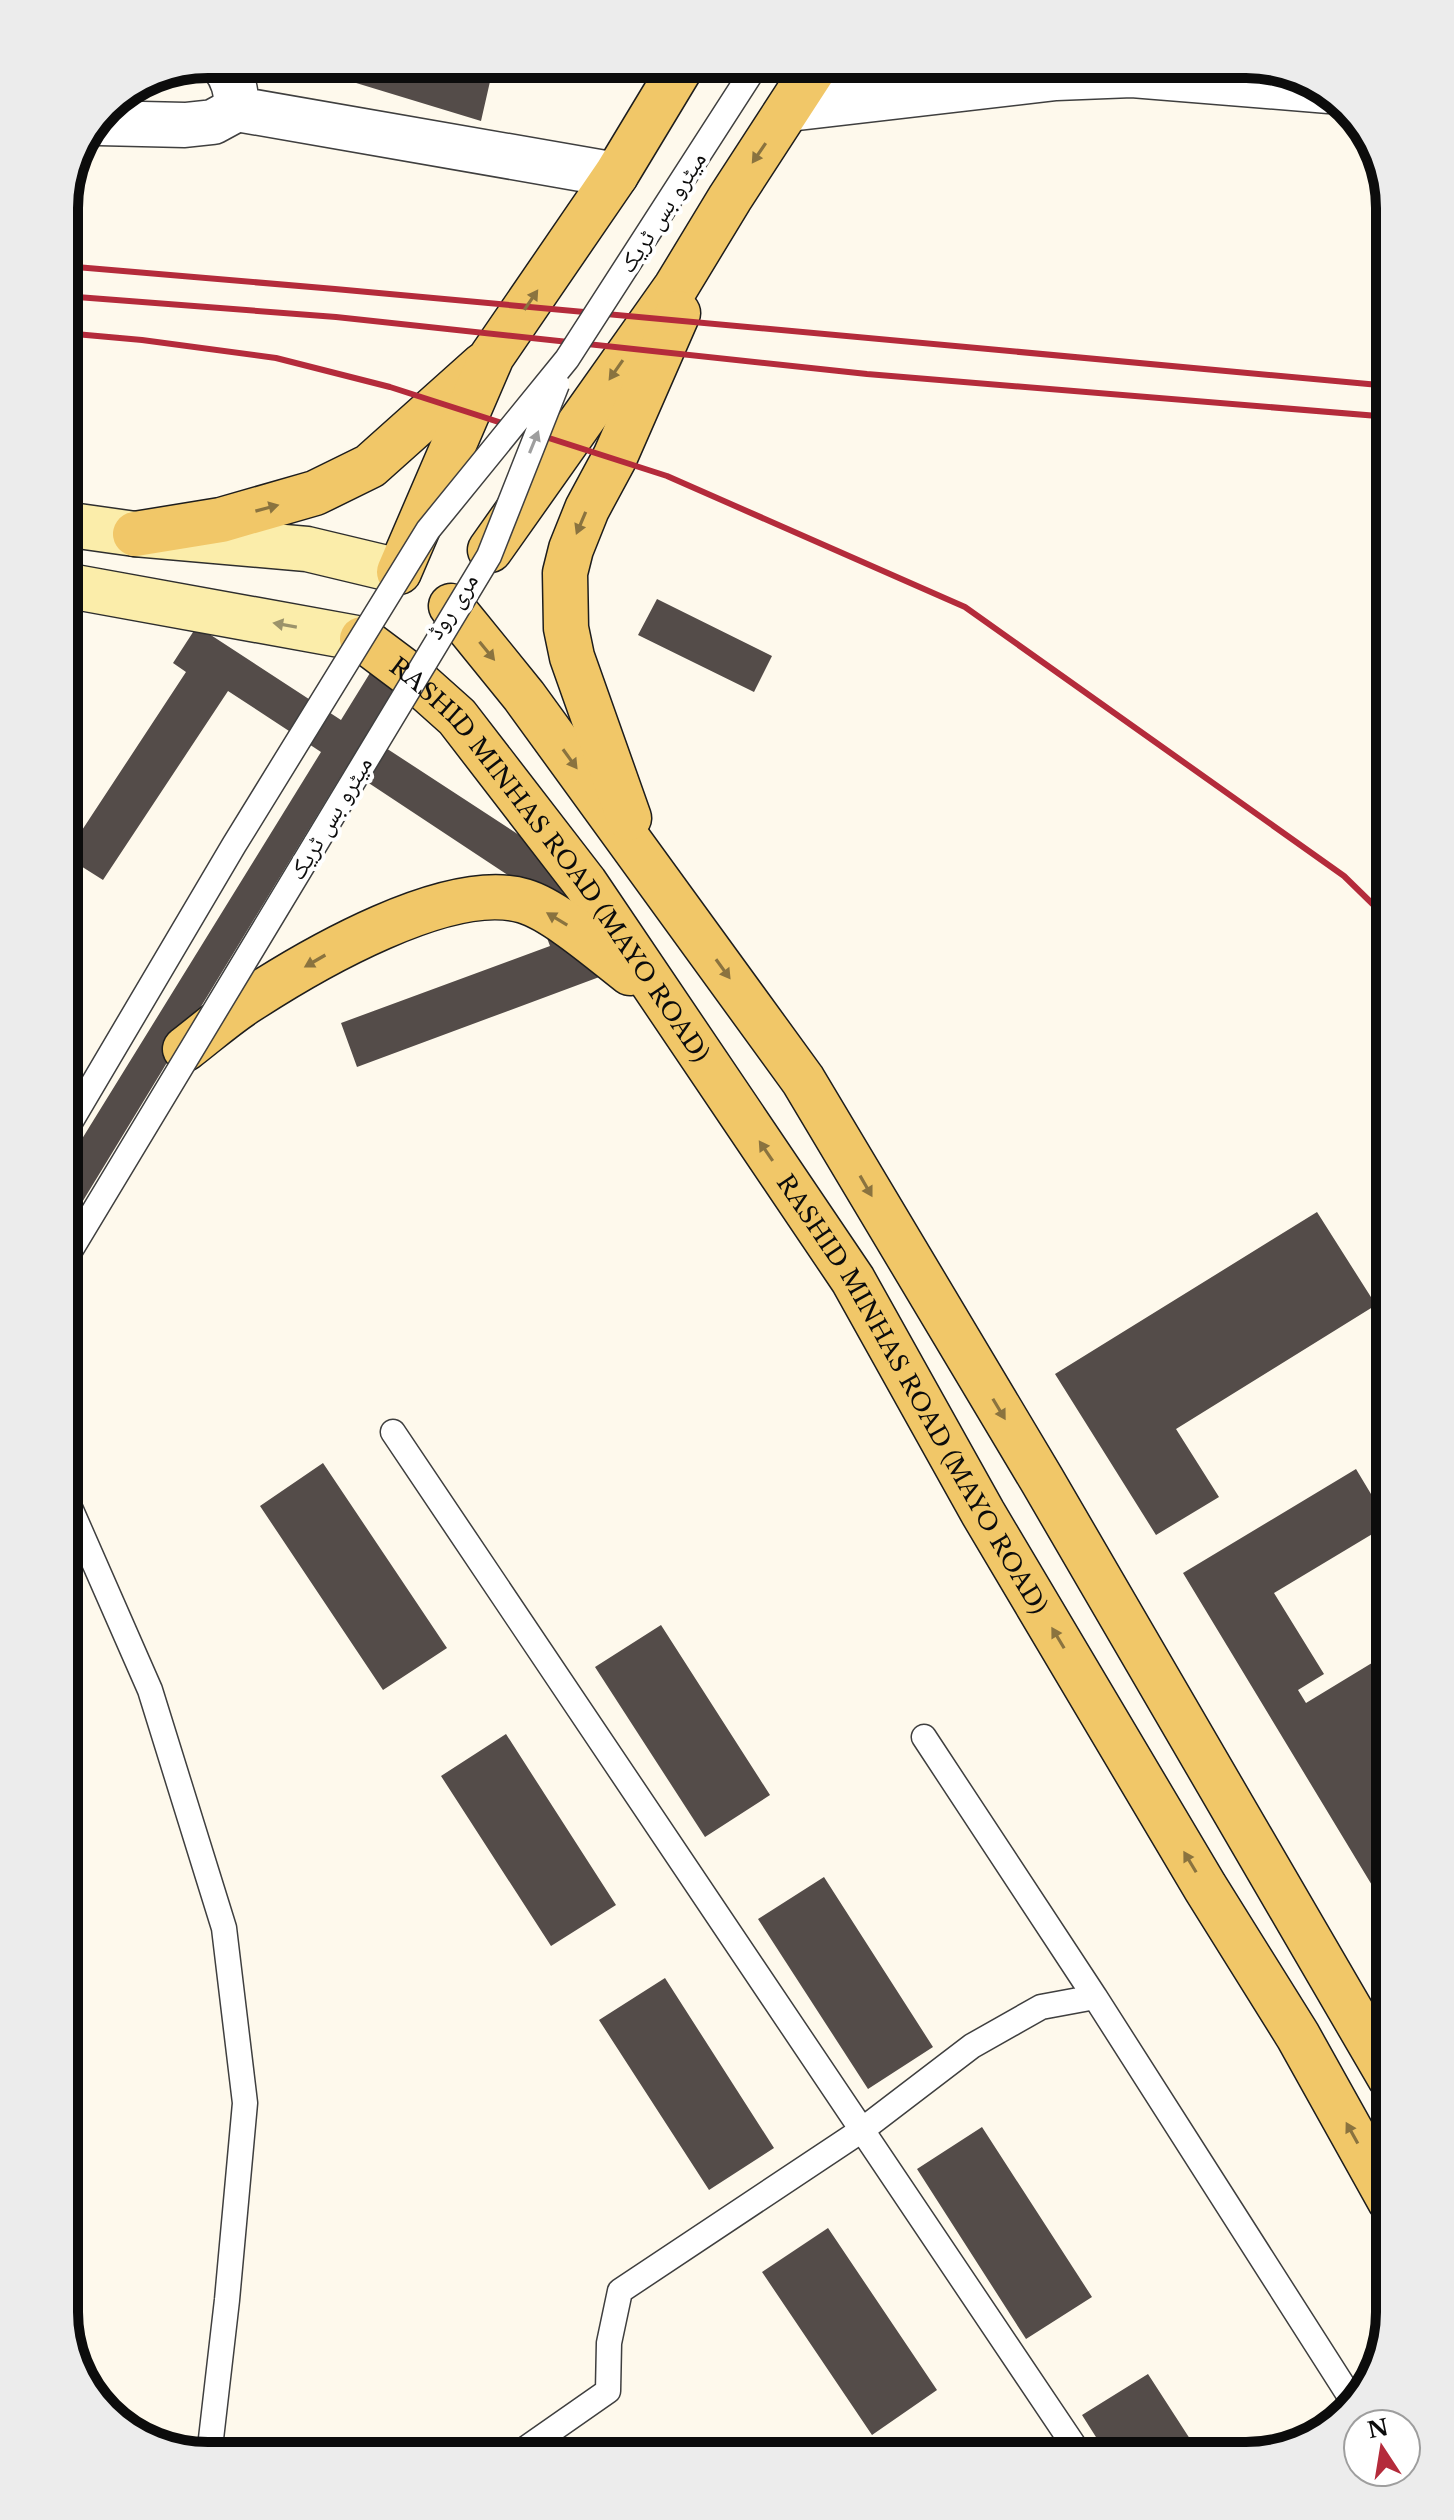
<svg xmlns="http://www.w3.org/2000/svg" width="1454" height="2520" font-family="'Libre Baskerville','Noto Naskh Arabic',serif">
<rect width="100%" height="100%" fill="#fef9ec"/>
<path fill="#544c49" d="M 319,64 L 494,64 L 481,121 L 343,79 Z
M 657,599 L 772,656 L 754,692 L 638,635 Z
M 197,626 L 341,720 L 370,673 L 395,687 L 366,735 L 559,861 L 602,976 L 357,1067 L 341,1023 L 550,946 L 529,889 L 346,768 L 64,1232 L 64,1168 L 321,752 L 228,691 L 103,880 L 65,856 L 186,672 L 173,663 Z
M 1317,1212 L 1376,1305 L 1176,1429 L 1219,1497 L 1156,1535 L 1055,1374 Z
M 323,1463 L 447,1648 L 383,1690 L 260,1506 Z
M 1356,1469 L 1389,1524 L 1274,1593 L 1324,1674 L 1298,1690 L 1306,1703 L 1390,1652 L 1390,1915 L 1183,1573 Z
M 661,1625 L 770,1795 L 705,1837 L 595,1667 Z
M 506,1734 L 616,1905 L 551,1946 L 441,1776 Z
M 824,1877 L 933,2047 L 868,2089 L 758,1919 Z
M 665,1978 L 774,2148 L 709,2190 L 599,2020 Z
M 982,2127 L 1092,2297 L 1026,2339 L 917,2169 Z
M 828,2228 L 937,2390 L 872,2435 L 762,2272 Z
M 1148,2374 L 1201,2456 L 1108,2456 L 1082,2415 Z"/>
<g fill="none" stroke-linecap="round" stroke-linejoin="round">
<g stroke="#3f3f3f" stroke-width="27">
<path id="service" d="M 393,1432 L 1081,2456
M 64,1494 L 150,1690 L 224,1928 L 245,2103 L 227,2300 L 209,2456
M 924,1737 L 1095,1997
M 515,2456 L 608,2391 L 609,2343 L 620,2291 L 862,2130 L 972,2046 L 1041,2007 L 1095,1997 L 1354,2403"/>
</g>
<g stroke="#3f3f3f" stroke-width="47">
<path id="minor" d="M 789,109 L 1056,78 L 1132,75 L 1329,91
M 99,123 L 185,125 L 213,122 L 237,109"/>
</g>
<g stroke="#3f3f3f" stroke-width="47">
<path id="tertiary" d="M 222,64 C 234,78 236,91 237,109 L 616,175"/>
</g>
<g stroke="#2e2e2e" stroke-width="47">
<path id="secondary" d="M 64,524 L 135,534 L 307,549 L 399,571
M 64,585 L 362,639"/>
</g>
<g stroke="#1d1d1d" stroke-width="47">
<g id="primary">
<path d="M 135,534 L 221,520 L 315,493 L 370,466 L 483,365"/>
<path d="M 490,550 L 676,287 L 730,198 L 817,64"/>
<path d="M 399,572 L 492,356 L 616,175 L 683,64"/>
<path d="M 451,606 L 524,696 L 803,1080 L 1042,1480 L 1390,2078"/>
<path id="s1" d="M 362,639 L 410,675 L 457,717 L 585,883 L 853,1280 L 983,1513 L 1205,1887 L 1298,2036 L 1390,2201"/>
<path d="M 629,818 L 572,657 L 566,628 L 565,573 L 571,549 L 587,509 L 615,457 L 678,313"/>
<path d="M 185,1049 C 206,1033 226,1015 248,1001 C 311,960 449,879 524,901 C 555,910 604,953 630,973"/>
</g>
</g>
<use href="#service" stroke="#fff" stroke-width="24"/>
<use href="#minor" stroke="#fff" stroke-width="44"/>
<use href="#tertiary" stroke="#fff" stroke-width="44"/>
<use href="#secondary" stroke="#fbedaa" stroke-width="44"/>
<use href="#primary" stroke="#f1c768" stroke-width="44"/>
<path stroke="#b42b3b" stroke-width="6" d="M 64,266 L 335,289 L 1390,386
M 64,296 L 336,317 L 867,374 L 1390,417
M 64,333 L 142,340 L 276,358 L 390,387 L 667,476 L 965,607 L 1344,876 L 1390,921"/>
<g stroke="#3f3f3f" stroke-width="27" stroke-linecap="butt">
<path id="service-bridge" d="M 64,1133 L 234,845 L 428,530 L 567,359 L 757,64
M 64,1261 L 489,556 L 557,384"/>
</g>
<use href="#service-bridge" stroke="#fff" stroke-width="24"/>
</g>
<defs><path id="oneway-solid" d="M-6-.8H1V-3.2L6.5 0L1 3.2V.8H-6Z" transform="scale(2)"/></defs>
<g fill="#8a733f">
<use href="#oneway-solid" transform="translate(759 153) rotate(124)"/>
<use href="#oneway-solid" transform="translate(531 300) rotate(-56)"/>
<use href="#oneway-solid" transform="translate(616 370) rotate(125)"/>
<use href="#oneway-solid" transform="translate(267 508) rotate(-15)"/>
<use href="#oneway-solid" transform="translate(581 523) rotate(113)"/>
<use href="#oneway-solid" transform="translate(487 651) rotate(51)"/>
<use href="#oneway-solid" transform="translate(570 759) rotate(54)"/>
<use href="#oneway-solid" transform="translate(557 919) rotate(-149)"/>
<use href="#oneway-solid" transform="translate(315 961) rotate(150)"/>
<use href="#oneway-solid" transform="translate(723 969) rotate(54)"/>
<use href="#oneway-solid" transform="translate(766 1151) rotate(-124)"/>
<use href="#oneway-solid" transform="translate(866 1186) rotate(60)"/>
<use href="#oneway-solid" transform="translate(999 1409) rotate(59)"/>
<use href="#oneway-solid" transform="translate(1058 1638) rotate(-121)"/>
<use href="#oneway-solid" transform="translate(1190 1862) rotate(-121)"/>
<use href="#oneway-solid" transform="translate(1352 2133) rotate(-119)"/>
</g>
<use fill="#9e9e9e" href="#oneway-solid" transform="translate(534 442) rotate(-68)"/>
<use fill="#9b936b" href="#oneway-solid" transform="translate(285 625) rotate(-170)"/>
<g text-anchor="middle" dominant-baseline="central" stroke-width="8" stroke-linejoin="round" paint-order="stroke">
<g font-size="24" fill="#0c0c0c" stroke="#fff">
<text transform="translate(662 212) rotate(-57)">میٹرو بس ٹریک</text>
<text transform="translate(452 606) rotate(-57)">مری روڈ</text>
<text transform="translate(330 818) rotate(-59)">میٹرو بس ٹریک</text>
<text stroke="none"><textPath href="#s1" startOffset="292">RASHID MINHAS ROAD (MAYO ROAD)</textPath></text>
<text stroke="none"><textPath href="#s1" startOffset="940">RASHID MINHAS ROAD (MAYO ROAD)</textPath></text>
</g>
</g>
<path d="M0 0H1454V2520H0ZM208 78H1246A130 130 0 0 1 1376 208V2312A130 130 0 0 1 1246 2442H208A130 130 0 0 1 78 2312V208A130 130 0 0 1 208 78Z" fill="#ececec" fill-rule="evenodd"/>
<path fill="none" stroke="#0c0c0c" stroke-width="10" d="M208 78H1246A130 130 0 0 1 1376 208V2312A130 130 0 0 1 1246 2442H208A130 130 0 0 1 78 2312V208A130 130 0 0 1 208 78Z"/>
<g transform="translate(1382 2448) rotate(348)"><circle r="38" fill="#ffffff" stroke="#9e9e9e" stroke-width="2"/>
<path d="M0-6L14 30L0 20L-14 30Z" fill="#b42b3b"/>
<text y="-12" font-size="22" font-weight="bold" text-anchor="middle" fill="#0c0c0c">N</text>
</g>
</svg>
